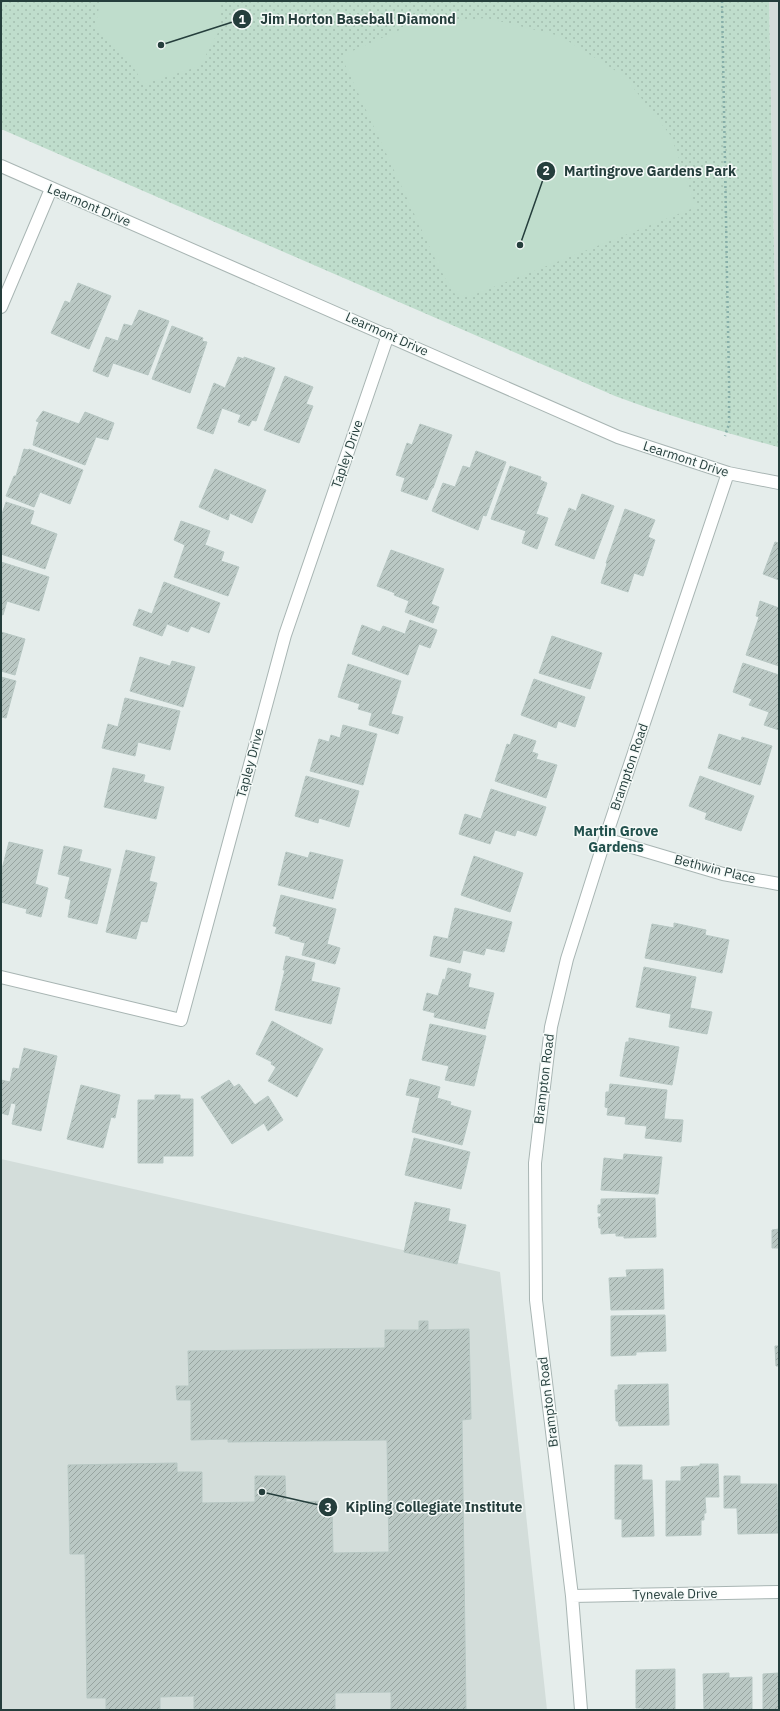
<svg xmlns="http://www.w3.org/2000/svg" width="780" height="1711" font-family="'IBM Plex Sans',sans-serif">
<defs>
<pattern id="grass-dots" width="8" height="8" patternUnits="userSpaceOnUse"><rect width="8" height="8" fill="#bfddcc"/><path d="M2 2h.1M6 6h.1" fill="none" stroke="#a4bfb0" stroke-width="1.8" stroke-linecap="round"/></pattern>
<pattern id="building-hatch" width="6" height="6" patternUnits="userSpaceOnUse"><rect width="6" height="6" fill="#bac8c4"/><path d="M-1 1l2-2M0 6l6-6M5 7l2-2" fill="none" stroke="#97a4a0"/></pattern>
</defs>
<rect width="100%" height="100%" fill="#e5edeb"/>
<path fill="#d3ddda" d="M 769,1 L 779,1 L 779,447 L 778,447 Z
M 1,1159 L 500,1272 L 547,1710 L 1,1710 Z"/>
<path fill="url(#grass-dots)" d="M 1,1 L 769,1 L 778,447 C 723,432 669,416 615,396 L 1,129 Z"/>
<path fill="#bfddcc" d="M 100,1 L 220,1 L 221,27 L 200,66 L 144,84 L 128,59 L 95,30 Z
M 486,18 L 560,36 L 624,76 L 671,136 L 696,207 L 468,297 L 453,293 L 437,263 L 341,56 L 411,25 Z"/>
<path fill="url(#building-hatch)" stroke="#b7c7c3" d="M 78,283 L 111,296 L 89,349 L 51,333 L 65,301 L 70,303 Z
M 139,310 L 169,321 L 148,375 L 113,363 L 108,377 L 93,371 L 106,337 L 118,341 L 124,324 L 132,326 Z
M 172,326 L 203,338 L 202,341 L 207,342 L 190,393 L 152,379 Z
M 238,357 L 244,359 L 244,357 L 275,368 L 256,421 L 252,420 L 249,426 L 238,422 L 241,415 L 222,408 L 213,434 L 197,428 L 214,383 L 225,388 Z
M 285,376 L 313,387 L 306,404 L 313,406 L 299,443 L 264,430 Z
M 43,411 L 79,424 L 85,412 L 114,423 L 108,440 L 96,437 L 85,465 L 33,445 L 37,427 L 39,422 L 36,421 Z
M 420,424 L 452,435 L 433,488 L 432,488 L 427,500 L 401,491 L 405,478 L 396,475 L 407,443 L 412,445 Z
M 24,449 L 28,450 L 29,449 L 83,470 L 70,504 L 40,492 L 34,507 L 6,496 L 14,476 L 16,476 Z
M 476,451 L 506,462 L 486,516 L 483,515 L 478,530 L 432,511 L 443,483 L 455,487 L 463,466 L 470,468 Z
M 510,466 L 541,477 L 540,480 L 547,483 L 536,514 L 548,518 L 537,549 L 522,543 L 526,531 L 491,519 Z
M 215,469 L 266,490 L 252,523 L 230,513 L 228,520 L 199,507 Z
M 582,494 L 614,506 L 594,559 L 555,545 L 569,508 L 576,511 Z
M 6,502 L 34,511 L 30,524 L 57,534 L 45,569 L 1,554 L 1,517 Z
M 625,509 L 655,520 L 648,537 L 655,540 L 643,576 L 634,573 L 628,592 L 601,583 L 607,564 L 606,563 Z
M 181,521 L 210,531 L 205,545 L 224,552 L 221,561 L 239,567 L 228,596 L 174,577 L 185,545 L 174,540 Z
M 775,542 L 779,543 L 779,580 L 763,574 Z
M 391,550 L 444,569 L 431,604 L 439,607 L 433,623 L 405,612 L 409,601 L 394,595 L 395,593 L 377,586 Z
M 1,562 L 49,577 L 39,611 L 7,601 L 3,615 L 1,614 Z
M 164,582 L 220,603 L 209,633 L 191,626 L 188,632 L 167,624 L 162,636 L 133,625 L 139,609 L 152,614 Z
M 760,601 L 779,608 L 779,666 L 746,655 L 759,617 L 756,616 Z
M 410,620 L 437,630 L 430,648 L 419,644 L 408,675 L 352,654 L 362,625 L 380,632 L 383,626 L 405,634 Z
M 1,632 L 25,639 L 15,675 L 1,671 Z
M 552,636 L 602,653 L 590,689 L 539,673 Z
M 140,657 L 170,666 L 172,661 L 195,667 L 183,707 L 130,691 Z
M 743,663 L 779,675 L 779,730 L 764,725 L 769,712 L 749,705 L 752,699 L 733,692 Z
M 348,664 L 401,681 L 391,714 L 403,717 L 398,734 L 369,725 L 372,713 L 358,709 L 360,704 L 338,697 Z
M 1,677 L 16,681 L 6,718 L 1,717 Z
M 534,679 L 585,697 L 575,727 L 558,721 L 556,728 L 521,715 Z
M 125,698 L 180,711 L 170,750 L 138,742 L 135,756 L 102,748 L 108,724 L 118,727 Z
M 343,725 L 377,734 L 363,785 L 310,771 L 319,739 L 329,742 L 331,735 L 340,738 Z
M 514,734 L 536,741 L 532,752 L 538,754 L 536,759 L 557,765 L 546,798 L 495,781 L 507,744 L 510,745 Z
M 719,734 L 741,741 L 742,737 L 772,746 L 760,785 L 708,768 Z
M 113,768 L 145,775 L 143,782 L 164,787 L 156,819 L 104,807 Z
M 306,776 L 359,791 L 349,827 L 319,818 L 318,823 L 295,816 Z
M 700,776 L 754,796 L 741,831 L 705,819 L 707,813 L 689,806 Z
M 491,789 L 546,807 L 536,836 L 517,830 L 515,836 L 495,830 L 490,844 L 459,834 L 465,814 L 481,819 Z
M 9,842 L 43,850 L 35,884 L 48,888 L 41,917 L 26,913 L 27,909 L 1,902 L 1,873 Z
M 64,846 L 82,850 L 79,861 L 111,869 L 97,924 L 68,917 L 71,900 L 65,898 L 70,877 L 58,874 Z
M 126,850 L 155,857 L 149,881 L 157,883 L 147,922 L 141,921 L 136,939 L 106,932 Z
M 286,852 L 308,858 L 310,852 L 343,860 L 333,899 L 278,885 Z
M 474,856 L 523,873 L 510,912 L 461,895 Z
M 281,895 L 336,909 L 327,944 L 340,948 L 335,964 L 302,955 L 305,943 L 290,939 L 290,937 L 275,933 L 277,927 L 273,926 Z
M 455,908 L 512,922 L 504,952 L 486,948 L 484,955 L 463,950 L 460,963 L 430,956 L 434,936 L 448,939 Z
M 674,923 L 706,930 L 705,935 L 729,940 L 722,973 L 645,958 L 652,924 L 674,928 Z
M 286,956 L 315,963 L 311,981 L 340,988 L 331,1024 L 275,1010 L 285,970 L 283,970 Z
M 644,967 L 696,977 L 690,1008 L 712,1012 L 707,1034 L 669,1027 L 671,1014 L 636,1007 Z
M 448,968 L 471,974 L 468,987 L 494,993 L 485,1029 L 434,1017 L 435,1013 L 423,1010 L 427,993 L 438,996 L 443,979 L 445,980 Z
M 272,1021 L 323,1049 L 297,1097 L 268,1081 L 276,1067 L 271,1064 L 272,1062 L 256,1054 Z
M 430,1024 L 486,1036 L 474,1086 L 445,1080 L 449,1066 L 422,1060 Z
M 629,1038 L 679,1047 L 672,1085 L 620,1076 L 626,1042 L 629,1042 Z
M 24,1048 L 57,1056 L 41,1131 L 12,1124 L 16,1104 L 11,1103 L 8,1115 L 1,1113 L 1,1080 L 10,1082 L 13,1068 L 19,1069 Z
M 410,1079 L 440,1087 L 437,1098 L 451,1102 L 450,1105 L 471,1111 L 462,1145 L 412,1132 L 420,1098 L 406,1095 Z
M 229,1080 L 234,1087 L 239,1084 L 255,1105 L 268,1096 L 283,1120 L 268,1131 L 264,1123 L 232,1144 L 201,1097 Z
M 610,1084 L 667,1090 L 664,1119 L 683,1120 L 681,1142 L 645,1138 L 647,1126 L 625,1124 L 626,1117 L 607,1115 L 608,1108 L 605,1107 L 606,1092 L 609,1092 Z
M 81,1085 L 120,1095 L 115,1118 L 111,1117 L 103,1148 L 67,1139 Z
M 155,1095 L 180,1095 L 180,1099 L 193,1099 L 193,1156 L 163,1156 L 163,1163 L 138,1163 L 138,1100 L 155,1100 Z
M 414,1138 L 470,1152 L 461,1189 L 405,1175 Z
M 624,1154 L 662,1157 L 658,1194 L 601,1190 L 604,1158 L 623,1160 Z
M 655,1198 L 656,1237 L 624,1238 L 624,1236 L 616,1236 L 616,1233 L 601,1234 L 601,1228 L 599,1228 L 598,1217 L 601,1217 L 601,1213 L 598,1213 L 598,1205 L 601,1205 L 601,1199 Z
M 415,1202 L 450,1209 L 448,1221 L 466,1225 L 457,1264 L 404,1252 Z
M 779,1229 L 779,1248 L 772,1248 L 772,1230 Z
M 663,1269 L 664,1309 L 611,1310 L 609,1278 L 627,1277 L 626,1270 Z
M 665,1315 L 666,1351 L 636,1352 L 636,1355 L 611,1356 L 611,1316 Z
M 419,1321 L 428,1321 L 428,1330 L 469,1329 L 471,1419 L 462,1420 L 466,1710 L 391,1710 L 391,1692 L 335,1693 L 335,1710 L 194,1710 L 194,1696 L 160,1697 L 160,1710 L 106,1710 L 106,1698 L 87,1698 L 85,1554 L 70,1554 L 68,1465 L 177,1463 L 177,1472 L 202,1472 L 202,1503 L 255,1502 L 255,1476 L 285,1476 L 286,1502 L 332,1501 L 333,1553 L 389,1552 L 387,1440 L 228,1442 L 228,1439 L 191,1440 L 191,1400 L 177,1400 L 176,1386 L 189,1386 L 188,1351 L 385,1348 L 385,1330 L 419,1330 Z
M 775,1346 L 779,1346 L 779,1366 L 776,1366 Z
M 668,1384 L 669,1425 L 619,1426 L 618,1421 L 616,1421 L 615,1390 L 618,1390 L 618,1385 Z
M 700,1464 L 718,1464 L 719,1497 L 705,1497 L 706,1513 L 704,1513 L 704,1520 L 701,1520 L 701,1535 L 666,1536 L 666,1481 L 681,1481 L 681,1467 L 700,1466 Z
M 615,1465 L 642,1465 L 642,1480 L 652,1480 L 654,1536 L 622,1537 L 622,1519 L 615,1519 Z
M 724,1476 L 740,1476 L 740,1484 L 777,1484 L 778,1533 L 738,1534 L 737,1508 L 724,1508 Z
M 675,1669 L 675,1710 L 642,1710 L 642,1708 L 636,1708 L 636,1670 Z
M 729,1673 L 729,1678 L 752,1677 L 752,1710 L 704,1710 L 703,1674 Z
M 779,1673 L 779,1710 L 763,1710 L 763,1674 Z"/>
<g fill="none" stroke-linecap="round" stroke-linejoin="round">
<g stroke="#a8b5b3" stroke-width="14">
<path id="minor" d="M 1,166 L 618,437 L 728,473 L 779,483
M 1,307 L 51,189
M 605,839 L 723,874 L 779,884
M 1,977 L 181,1020 L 285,635 L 388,335
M 572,1596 L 779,1592
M 581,1710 L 572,1596 L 536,1300 L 535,1163 L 551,1027 L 567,959 L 605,839 L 728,473"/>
</g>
<path stroke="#87afa9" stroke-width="2.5" stroke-dasharray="2 3" stroke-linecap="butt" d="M 722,1 L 729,382 L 729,424 L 725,436"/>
<use href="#minor" stroke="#fff" stroke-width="12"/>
</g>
<g text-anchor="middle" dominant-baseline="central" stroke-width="3" stroke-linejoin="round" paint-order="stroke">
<g font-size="13" fill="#253e3c" stroke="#f5faf8">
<text transform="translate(89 205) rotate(23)">Learmont Drive</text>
<text transform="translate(387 334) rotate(24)">Learmont Drive</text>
<text transform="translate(347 454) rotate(-71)">Tapley Drive</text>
<text transform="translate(686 459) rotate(18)">Learmont Drive</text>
<text transform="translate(250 763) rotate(-75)">Tapley Drive</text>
<text transform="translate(629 767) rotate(-71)">Brampton Road</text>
<text transform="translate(715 869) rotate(14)">Bethwin Place</text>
<text transform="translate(544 1079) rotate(-83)">Brampton Road</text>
<text transform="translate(548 1402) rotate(-97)">Brampton Road</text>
<text transform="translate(675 1594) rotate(-1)">Tynevale Drive</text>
</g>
<g font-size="14" font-weight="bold" fill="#21504c" stroke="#f5faf8">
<text x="616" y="831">Martin Grove<tspan x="616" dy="16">Gardens</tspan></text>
</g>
</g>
<path fill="none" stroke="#253e3c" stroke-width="1.5" d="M161 45L242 19M520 245L546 171M262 1492L328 1507"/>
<g fill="#253e3c" stroke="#f5faf8" stroke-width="1.5">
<circle cx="161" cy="45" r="4"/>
<circle cx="520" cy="245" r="4"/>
<circle cx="262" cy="1492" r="4"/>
<circle cx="242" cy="19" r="10"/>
<circle cx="546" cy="171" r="10"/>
<circle cx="328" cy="1507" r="10"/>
</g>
<g font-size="12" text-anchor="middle" font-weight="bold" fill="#fff">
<text x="242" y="24">1</text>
<text x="546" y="175">2</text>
<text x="328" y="1512">3</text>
</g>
<g font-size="14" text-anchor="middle" font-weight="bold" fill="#253e3c" stroke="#f5faf8" stroke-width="3" stroke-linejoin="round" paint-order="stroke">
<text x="358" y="24">Jim Horton Baseball Diamond</text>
<text x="650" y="176">Martingrove Gardens Park</text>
<text x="434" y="1512">Kipling Collegiate Institute</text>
</g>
<rect width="780" height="1711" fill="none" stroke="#253e3c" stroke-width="4"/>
</svg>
